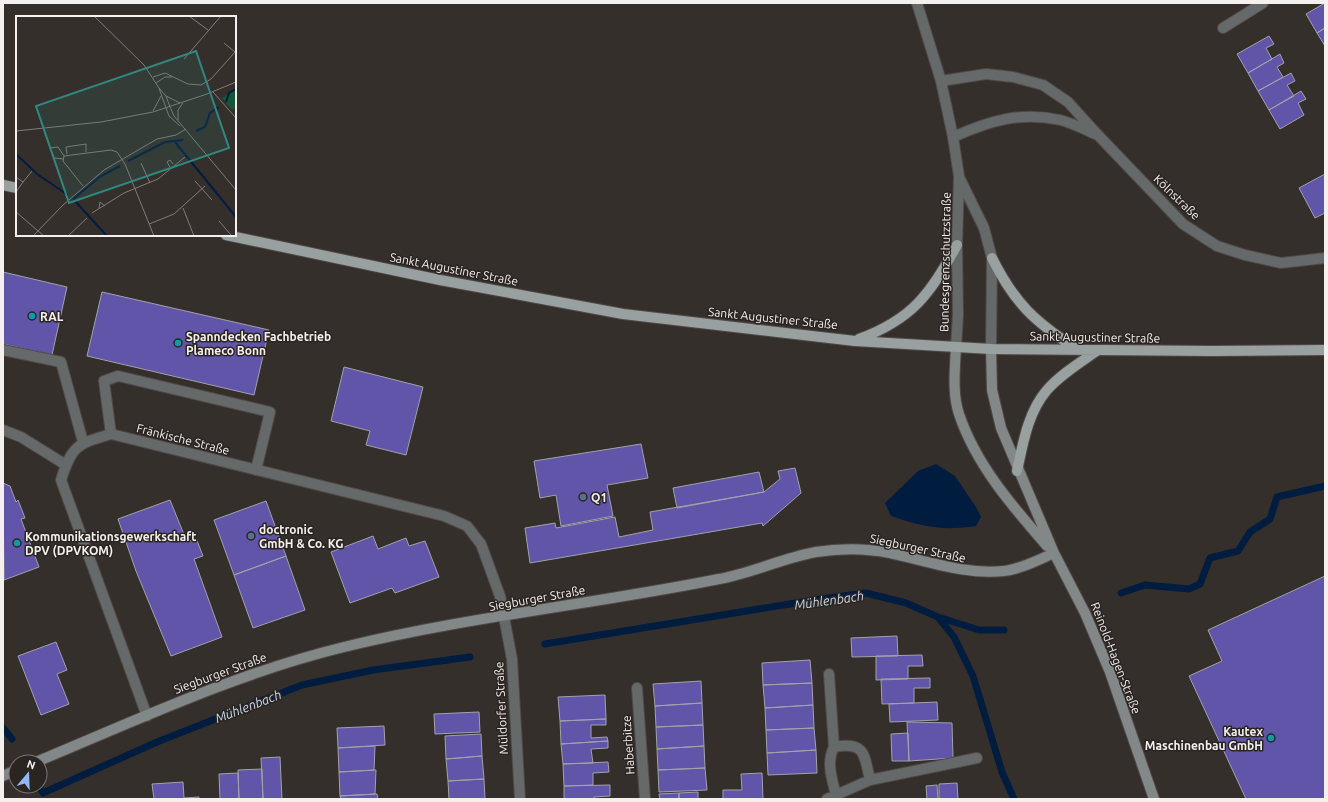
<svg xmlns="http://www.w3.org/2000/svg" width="1328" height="802" font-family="Ubuntu,sans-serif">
<rect width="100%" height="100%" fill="#352f2c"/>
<path fill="#001d40" d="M 936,464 L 955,476 L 976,507 L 981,517 L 976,526 C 942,531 923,527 891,516 L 885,503 L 918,471 Z"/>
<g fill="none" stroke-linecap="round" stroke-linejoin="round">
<path stroke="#001d40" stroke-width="7" d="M 1121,593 L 1145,585 L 1189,589 L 1200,584 L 1210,558 L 1238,551 L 1250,532 L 1270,519 L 1277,497 L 1325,486
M 938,617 L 954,637 L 973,676 L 1002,772 L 1014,799
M 545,644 L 820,599 L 866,593 L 906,603 L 938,617 L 979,630 L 1004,630
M 3,728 L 12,739
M 40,788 L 43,793 L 157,742 L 302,685 L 373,670 L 470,657"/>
</g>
<path fill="#6055a8" stroke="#a2a2a9" d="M 1325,3 L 1325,28 L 1317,33 L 1306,14 Z
M 1325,28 L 1325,46 L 1317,33 Z
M 1269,36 L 1274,44 L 1266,48 L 1272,59 L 1248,73 L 1237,54 Z
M 1280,54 L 1284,63 L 1277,67 L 1283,77 L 1258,91 L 1248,73 Z
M 1291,73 L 1295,81 L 1287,85 L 1294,96 L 1269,110 L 1258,91 Z
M 1301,91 L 1306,99 L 1298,103 L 1304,115 L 1280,129 L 1269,110 Z
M 1325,174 L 1325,213 L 1315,218 L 1299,188 Z
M 3,272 L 67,287 L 52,355 L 3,344 Z
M 102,292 L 269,330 L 254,395 L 87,356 Z
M 344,367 L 423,387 L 406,455 L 366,445 L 370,431 L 331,421 Z
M 641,444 L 648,478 L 607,485 L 613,516 L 561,526 L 556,495 L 540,498 L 534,461 Z
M 795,468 L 801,493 L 763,526 L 762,523 L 530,563 L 525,528 L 555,523 L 556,528 L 615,517 L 619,537 L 653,530 L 650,512 L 764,492 L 780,479 L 778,471 Z
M 759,472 L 764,492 L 677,508 L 673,488 Z
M 3,483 L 10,486 L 16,502 L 18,500 L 25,518 L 21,519 L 39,567 L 4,580 Z
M 170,500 L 187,542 L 196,538 L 203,556 L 194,559 L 222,637 L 171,656 L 136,571 L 118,519 Z
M 266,501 L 286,556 L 234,575 L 214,520 Z
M 373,536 L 378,549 L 406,538 L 409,546 L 425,541 L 439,577 L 395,593 L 392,588 L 350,603 L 331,552 Z
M 286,556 L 305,610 L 253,628 L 234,575 Z
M 1325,576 L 1325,799 L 1246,799 L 1189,676 L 1222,661 L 1208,630 Z
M 897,636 L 898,656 L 852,657 L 851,638 Z
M 56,642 L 67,670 L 57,674 L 69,704 L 41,715 L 18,656 Z
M 922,655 L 923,666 L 908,666 L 908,679 L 876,680 L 876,656 Z
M 810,660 L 812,683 L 763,685 L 762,663 Z
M 930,678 L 930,688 L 914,688 L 914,703 L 882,704 L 881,679 Z
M 701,681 L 702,703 L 655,706 L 653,684 Z
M 812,683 L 813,705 L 765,708 L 763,685 Z
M 605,695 L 606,719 L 560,721 L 558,697 Z
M 937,702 L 938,720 L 890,722 L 889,704 Z
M 702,703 L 703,725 L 656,727 L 655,706 Z
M 813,705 L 814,728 L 766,730 L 765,708 Z
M 479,712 L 480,732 L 435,734 L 434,714 Z
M 606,719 L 606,725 L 591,725 L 591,738 L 607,737 L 608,741 L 561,744 L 560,721 Z
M 907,722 L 952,723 L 953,758 L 909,761 Z
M 703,725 L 704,746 L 657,749 L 656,727 Z
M 384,726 L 385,745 L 338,748 L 337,728 Z
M 814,728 L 816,750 L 767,753 L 766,730 Z
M 908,733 L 909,761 L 892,761 L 891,734 Z
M 481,734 L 482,756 L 446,759 L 445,736 Z
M 608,741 L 608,748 L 591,749 L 593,763 L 563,764 L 561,744 Z
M 375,746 L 374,770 L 339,772 L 338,748 Z
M 704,746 L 705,768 L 658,770 L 657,749 Z
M 816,750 L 817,773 L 768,775 L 767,753 Z
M 482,756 L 484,779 L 448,781 L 446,759 Z
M 280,757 L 282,799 L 263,799 L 261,758 Z
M 608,762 L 609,772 L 593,773 L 593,785 L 564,786 L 563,764 Z
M 705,768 L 707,790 L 659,792 L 658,770 Z
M 262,769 L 263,799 L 239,799 L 238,770 Z
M 376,770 L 375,794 L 340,796 L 339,772 Z
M 238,773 L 239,799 L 220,799 L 219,774 Z
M 762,773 L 763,799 L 723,799 L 723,790 L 742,790 L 741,774 Z
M 484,779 L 485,799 L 449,799 L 448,781 Z
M 183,782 L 184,798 L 199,797 L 199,799 L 154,799 L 152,784 Z
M 957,783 L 958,799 L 939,799 L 939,784 Z
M 610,785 L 610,796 L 594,797 L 594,799 L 564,799 L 564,786 Z
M 937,785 L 938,799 L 927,799 L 926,786 Z
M 698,792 L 698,799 L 679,799 L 679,793 Z
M 679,793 L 679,799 L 660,799 L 659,794 Z
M 377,794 L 378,799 L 341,799 L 340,796 Z"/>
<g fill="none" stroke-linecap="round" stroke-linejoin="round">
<g stroke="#504a47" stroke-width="12">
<path id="service" d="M 1223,28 L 1263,3
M 3,350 L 61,362 L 83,442
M 3,430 L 21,437 L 66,465
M 111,434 L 104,381 L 118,376 L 270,412 L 256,470
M 829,674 L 834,747"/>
</g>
<g stroke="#504a47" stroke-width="12">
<path id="minor" d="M 941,81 L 986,74 L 1013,77 L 1043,85 L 1068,102 L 1097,134 L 1183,224 L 1217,246 L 1245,255 L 1281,263 L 1325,258
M 953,137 C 989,121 1021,111 1060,120 C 1072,123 1084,129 1095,134
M 637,688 L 645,799
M 147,716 L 61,480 C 72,445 77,444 111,434 L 444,516 L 467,526 L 481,544 L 500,596 L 512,659 L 520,799
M 836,795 C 832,779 826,762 834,747 C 866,741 864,755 870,780
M 827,799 L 870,780 L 977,758"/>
</g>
<g stroke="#504a47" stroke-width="12">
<path id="tertiary" d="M 917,3 L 941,81 L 953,137 L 959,176 L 957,245 L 958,315 L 956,347
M 960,179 L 984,228 L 992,258 L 991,349"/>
</g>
<g stroke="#504a47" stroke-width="12">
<path id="secondary" d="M 956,347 C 955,369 952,393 959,414 C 976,465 1013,507 1047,546
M 991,349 L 992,390 L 1001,428 L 1054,553 L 1085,613 L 1110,672 L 1154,799
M 36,762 C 137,720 237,673 344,647 C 467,617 594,604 719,579 C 752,573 783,558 816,552 C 841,548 865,548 890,553 C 928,561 965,575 1004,571 C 1021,569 1038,560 1054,553
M 3,776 L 16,770"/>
</g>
<g stroke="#504a47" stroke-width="12">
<path id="primary" d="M 3,185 L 17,188
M 226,235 L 440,280 L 623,314 L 855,341 L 991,349 L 1212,351 L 1325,350
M 992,258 C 1015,304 1035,322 1078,350
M 859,339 C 913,319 930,294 957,245
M 1017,471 C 1023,443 1028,412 1047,390 C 1061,374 1081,362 1098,350"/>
</g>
<use href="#service" stroke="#656969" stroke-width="10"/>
<use href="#minor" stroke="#656969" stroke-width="10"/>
<use href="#tertiary" stroke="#656969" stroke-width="10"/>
<use href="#secondary" stroke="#828888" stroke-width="10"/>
<use href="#primary" stroke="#99a0a0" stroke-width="10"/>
</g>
<g fill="#0f9aa8" stroke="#2b2522" stroke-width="1.5">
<circle cx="32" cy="316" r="4"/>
<circle cx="178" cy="343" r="4"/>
<circle cx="17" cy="543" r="4"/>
<circle cx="1271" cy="738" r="4"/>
</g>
<g fill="#5c6f8a" stroke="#2b2522" stroke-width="1.5">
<circle cx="583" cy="497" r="4"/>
<circle cx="251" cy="536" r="4"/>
</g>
<g text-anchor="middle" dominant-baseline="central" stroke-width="3" stroke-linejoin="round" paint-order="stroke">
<g font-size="12" fill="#f4f0ee" stroke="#2b2522">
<text transform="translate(1177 197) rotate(44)">Kölnstraße</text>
<text transform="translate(945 262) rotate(-89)">Bundesgrenzschutzstraße</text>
<text transform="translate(454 269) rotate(11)">Sankt Augustiner Straße</text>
<text transform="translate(773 318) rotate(6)">Sankt Augustiner Straße</text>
<text transform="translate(1095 337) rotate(1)">Sankt Augustiner Straße</text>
<text transform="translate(183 439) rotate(14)">Fränkische Straße</text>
<text transform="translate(918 548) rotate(12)">Siegburger Straße</text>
<text transform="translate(537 598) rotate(-10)">Siegburger Straße</text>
<text transform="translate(1116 658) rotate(69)">Reinold-Hagen-Straße</text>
<text transform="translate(220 673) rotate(-20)">Siegburger Straße</text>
<text transform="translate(501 708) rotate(-93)">Müldorfer Straße</text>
<text transform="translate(628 745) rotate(-94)">Haberbitze</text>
</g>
<g font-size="12" font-weight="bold" fill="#f4f0ee" stroke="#2b2522" text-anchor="start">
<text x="40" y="316">RAL</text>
<text x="186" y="336">Spanndecken Fachbetrieb<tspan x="186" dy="14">Plameco Bonn</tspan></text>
<text x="591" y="497">Q1</text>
<text x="259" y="529">doctronic<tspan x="259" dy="14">GmbH &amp; Co. KG</tspan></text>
<text x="25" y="536">Kommunikationsgewerkschaft<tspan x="25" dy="14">DPV (DPVKOM)</tspan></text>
<text x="1263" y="731" text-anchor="end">Kautex<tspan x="1263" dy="14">Maschinenbau GmbH</tspan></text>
</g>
<g font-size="13" font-style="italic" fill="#c9d9ec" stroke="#2b2522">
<text transform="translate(829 600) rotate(-8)">Mühlenbach</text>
<text transform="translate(248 706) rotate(-21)">Mühlenbach</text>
</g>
</g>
<g transform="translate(16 16)">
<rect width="220" height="220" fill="#352f2c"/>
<path d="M 220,73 L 220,91 L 216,94 L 206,82 Z" fill="#175539"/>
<path fill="none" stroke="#001d40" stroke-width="2" d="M 210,86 L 213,77 L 220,73M 180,115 L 189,111 L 194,97 L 203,91M 159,126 L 220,201M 0,138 L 21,158 L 52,179M 112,145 L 149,126 L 167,124M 57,183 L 85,160 L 104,150M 58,184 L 91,220"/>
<path fill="none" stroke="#817c7a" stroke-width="1" d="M 78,0 L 128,49 L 143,72 L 150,92M 173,0 L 192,14M 208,27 L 219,36M 168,43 L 205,0M 137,61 L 149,57 L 172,68 L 185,69 L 195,63 L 220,35M 140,67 L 149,61 L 156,61M 143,72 L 150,80 L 154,91M 197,76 L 220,102M 150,80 L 164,87M 154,91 L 158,100 L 220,174M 150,92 L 153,100 L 164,110M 137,95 L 145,80M 162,104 L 162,94 L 167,87M 0,115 L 85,106 L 137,96 L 191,78 L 220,66M 51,138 L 50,131 L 70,128 L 70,136M 47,143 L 38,142 L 34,132 L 42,131 L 48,140M 125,147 L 134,167M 154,151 L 151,146 L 154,144 L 157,148M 0,161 L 7,166 L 16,155M 179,165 L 196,184M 67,170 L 47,145 L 48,140 L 95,134 L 101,136 L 109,148 L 138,220M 0,176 L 7,166M 83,192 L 84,186 L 89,190M 167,192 L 178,220M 0,196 L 28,220M 76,197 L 108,177 L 142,163 L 169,141M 203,205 L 215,219M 133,208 L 158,198 L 189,170M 17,220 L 47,189 L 88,154 L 141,123 L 160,119 L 170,113M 52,220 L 71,202"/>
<path fill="#318881" fill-opacity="0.15" stroke="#318881" stroke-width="2" d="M 180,35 L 213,132 L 53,187 L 20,90 Z"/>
<rect width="220" height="220" fill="none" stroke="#f4f0ee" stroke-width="2"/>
</g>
<rect width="1328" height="802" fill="none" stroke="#f4f0ee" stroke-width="8"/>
<g transform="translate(28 774) rotate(19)"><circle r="19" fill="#2b2522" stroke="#7b7674"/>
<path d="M0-3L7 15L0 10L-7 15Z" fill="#92b7fd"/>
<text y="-6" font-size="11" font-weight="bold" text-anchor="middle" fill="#f4f0ee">N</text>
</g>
</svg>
